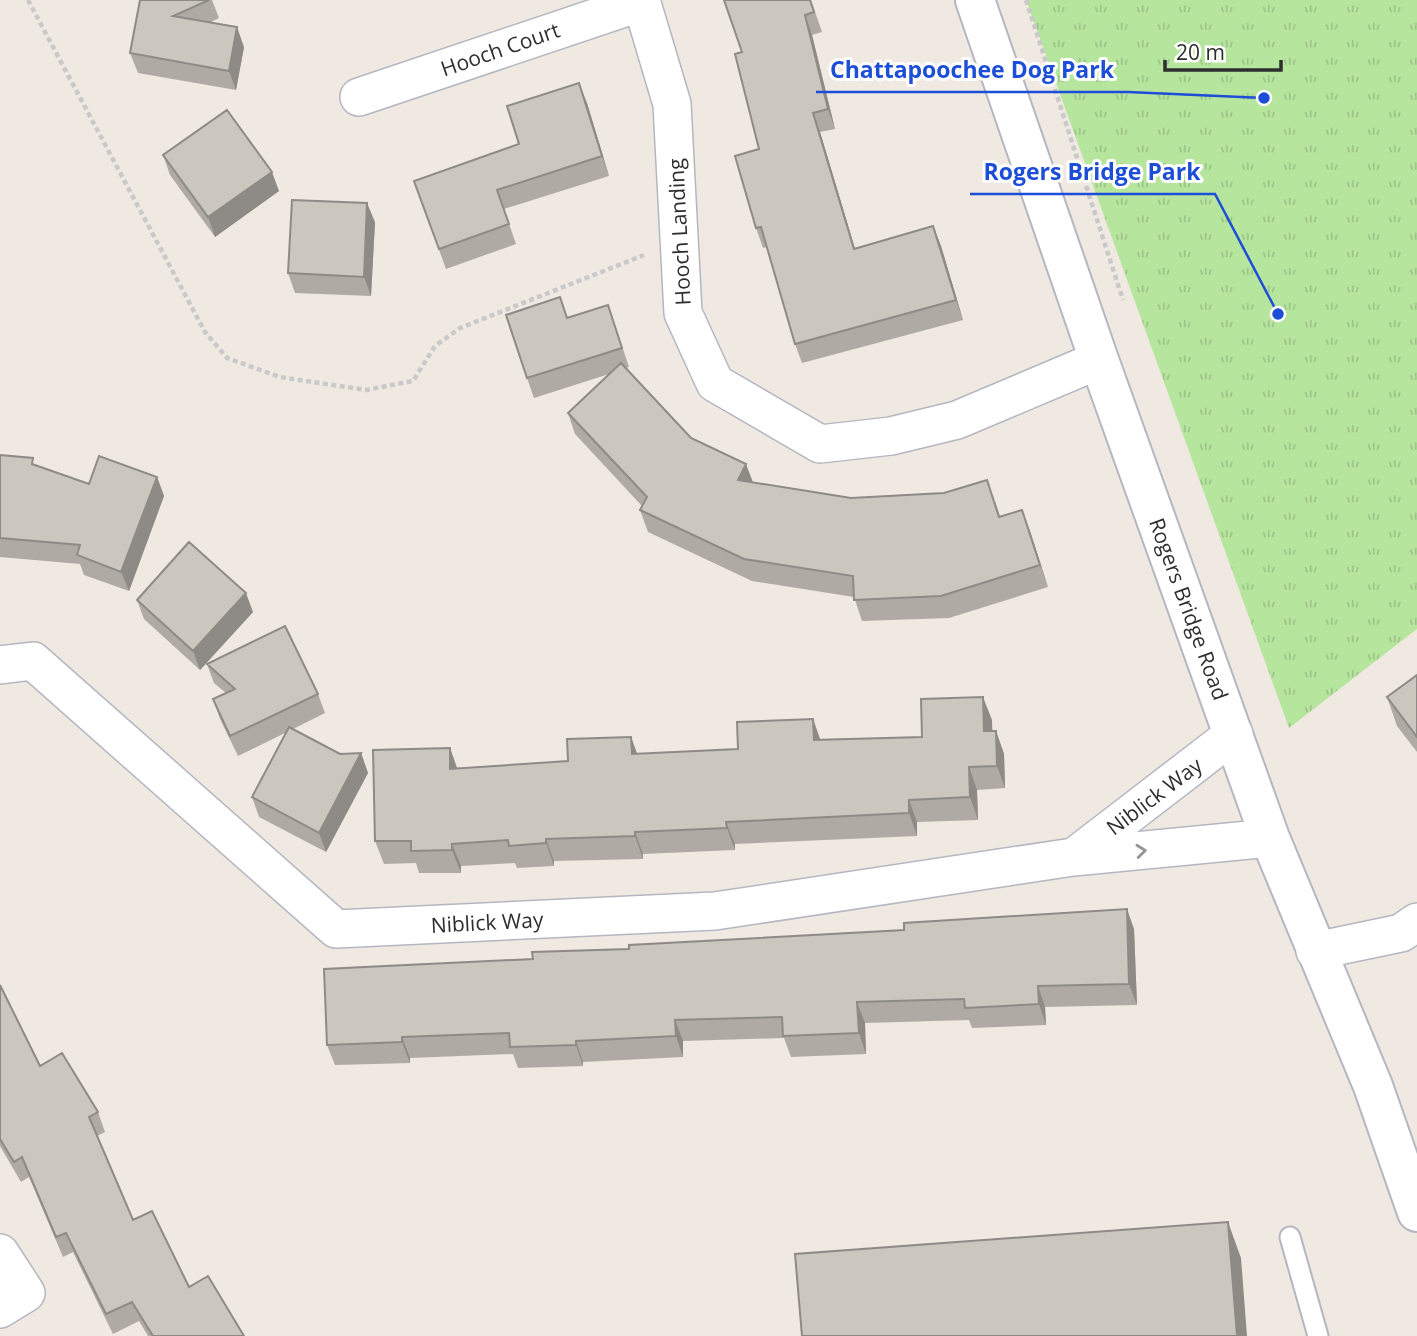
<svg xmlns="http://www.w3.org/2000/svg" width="1417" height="1336" font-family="'Open Sans',sans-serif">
<defs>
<pattern id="park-tufts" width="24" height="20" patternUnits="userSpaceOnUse" patternTransform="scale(1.75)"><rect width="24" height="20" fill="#b6e59e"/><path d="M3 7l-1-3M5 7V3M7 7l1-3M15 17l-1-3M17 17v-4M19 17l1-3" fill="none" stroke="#9dc588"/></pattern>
</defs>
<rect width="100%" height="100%" fill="#efe9e1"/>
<path fill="url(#park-tufts)" d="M 1026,0 L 1417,0 L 1417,629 L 1289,728 Z"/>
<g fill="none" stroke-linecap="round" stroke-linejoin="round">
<g stroke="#b4b7c1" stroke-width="23">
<path id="lane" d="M 1290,1237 L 1318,1336"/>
</g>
<g stroke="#b4b7c1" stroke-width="40">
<path id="street" d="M 641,0 L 672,104 L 683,313 L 715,383 L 820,444 L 891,436 L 957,420 L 1099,360
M 359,97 L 642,2
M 0,665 L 33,661 L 336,929 L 715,911 L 1073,857 L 1270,838
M 1074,857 L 1234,734
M 1315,951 L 1401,933 L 1417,922
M 0,1253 L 26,1293 L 0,1309"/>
</g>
<g stroke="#b4b7c1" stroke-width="42">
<path id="secondary" d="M 975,0 L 1099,360 L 1270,838 L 1373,1086 L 1417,1212"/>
</g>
<path stroke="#c9c9c9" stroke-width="4.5" stroke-dasharray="5 3.5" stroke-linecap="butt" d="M 28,0 L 205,332 L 227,358 L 280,377 L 366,390 L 413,381 L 435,346 L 460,328 L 644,255
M 1026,0 L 1123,300"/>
<use href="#lane" stroke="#fff" stroke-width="19"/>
<use href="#street" stroke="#fff" stroke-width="37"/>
<use href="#secondary" stroke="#fff" stroke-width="38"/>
</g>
<path fill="#afaba4" d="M 140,0 L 212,0 L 219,18 L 209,23 L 244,47 L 236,90 L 138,73 L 130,53 Z
M 724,0 L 811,0 L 822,32 L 812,35 L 835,129 L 820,132 L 855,249 L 933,226 L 941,246 L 963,320 L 802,363 L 795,344 L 767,247 L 763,248 L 756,228 L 759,149 L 742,52 Z
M 587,103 L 609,176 L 504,209 L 516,244 L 446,269 L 414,181 L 519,144 Z
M 163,155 L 279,191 L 215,237 L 170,175 Z
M 375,222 L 371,296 L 295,293 L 288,273 Z
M 568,318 L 615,325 L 629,367 L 626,368 L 691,438 L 753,482 L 851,498 L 995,501 L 1000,516 L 1022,510 L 1048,587 L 949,618 L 862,621 L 854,597 L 752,581 L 648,532 L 640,510 L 642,506 L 575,434 L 568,413 L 609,374 L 534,398 L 527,378 Z
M 0,455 L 35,466 L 89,484 L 157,477 L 164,496 L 129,591 L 84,575 L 80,564 L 0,557 Z
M 137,600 L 253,612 L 200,670 L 144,619 Z
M 207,664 L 318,694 L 325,713 L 293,729 L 340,754 L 361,753 L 368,773 L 326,852 L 259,817 L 252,797 L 287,732 L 238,756 L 220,719 L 213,699 L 226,693 L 214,683 Z
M 1417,675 L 1417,752 L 1397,726 L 1387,697 Z
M 813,719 L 820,739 L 922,737 L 992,720 L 992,731 L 996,731 L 1004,754 L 1005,788 L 977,790 L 978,820 L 917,822 L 917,836 L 735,844 L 735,850 L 643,854 L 643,859 L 554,861 L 554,866 L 517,868 L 515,863 L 461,866 L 461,873 L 419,873 L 416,863 L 384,864 L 375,841 L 450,748 L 457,768 L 568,761 L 631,737 L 637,754 L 738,749 Z
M 1134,929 L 1137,1005 L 1045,1007 L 1046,1025 L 972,1028 L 969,1020 L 865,1023 L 866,1054 L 791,1057 L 784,1038 L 683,1041 L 683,1057 L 583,1062 L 583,1066 L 518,1068 L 513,1054 L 410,1058 L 410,1063 L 335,1065 L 327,1045 L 533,959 L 629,949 Z
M 0,985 L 40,1066 L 98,1112 L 105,1132 L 97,1136 L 133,1220 L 189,1287 L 244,1336 L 148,1336 L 139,1321 L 113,1334 L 73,1252 L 63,1257 L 29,1177 L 21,1182 L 0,1146 Z"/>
<path fill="#8e8b86" d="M 805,15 L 812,35 L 835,129 L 828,109 Z
M 237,27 L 244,47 L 236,90 L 229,71 Z
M 579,83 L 587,103 L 609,176 L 602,156 Z
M 813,113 L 820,132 L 861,269 L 854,249 Z
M 272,172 L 279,191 L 215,237 L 208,217 Z
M 367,203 L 375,222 L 371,296 L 364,277 Z
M 933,226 L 941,246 L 963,320 L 956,300 Z
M 746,464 L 754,485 L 738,480 Z
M 157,477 L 164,496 L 129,591 L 121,572 Z
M 1022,510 L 1030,531 L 1048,587 L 1040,565 Z
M 246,593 L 253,612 L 200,670 L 193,651 Z
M 983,697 L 992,720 L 993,754 L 984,731 Z
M 813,719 L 821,742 L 814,740 Z
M 996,731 L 1004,754 L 1005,788 L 997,766 Z
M 631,737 L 639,759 L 632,754 Z
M 450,748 L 458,771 L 450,769 Z
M 361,753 L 368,773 L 326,852 L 319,833 Z
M 969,767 L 977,790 L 978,820 L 970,797 Z
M 909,800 L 917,822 L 917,836 L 909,813 Z
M 726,822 L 735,844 L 735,850 L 727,828 Z
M 635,832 L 643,854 L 643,859 L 635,836 Z
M 546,839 L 554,861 L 554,866 L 546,843 Z
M 452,844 L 461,866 L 461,873 L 452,850 Z
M 1127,909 L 1134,929 L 1137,1005 L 1129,984 Z
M 1038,986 L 1045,1007 L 1046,1025 L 1039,1004 Z
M 857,1002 L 865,1023 L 866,1054 L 859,1033 Z
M 675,1020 L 683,1041 L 683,1057 L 676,1036 Z
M 402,1037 L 410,1058 L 410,1063 L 402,1042 Z
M 576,1041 L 583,1062 L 583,1066 L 576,1045 Z
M 1228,1222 L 1241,1258 L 1247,1336 L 1237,1336 Z"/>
<path fill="#cbc7bf" stroke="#8e8b86" stroke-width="2" d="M 140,0 L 209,0 L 173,16 L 237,27 L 229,71 L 130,53 Z
M 724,0 L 810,0 L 814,12 L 805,15 L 828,109 L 813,113 L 854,249 L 933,226 L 956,300 L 795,344 L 761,227 L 756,228 L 735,156 L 759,149 L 735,54 L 742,52 Z
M 579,83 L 602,156 L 497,190 L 509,224 L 439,249 L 414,181 L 519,144 L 507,106 Z
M 227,110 L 272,172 L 208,217 L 163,155 Z
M 292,200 L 367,203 L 364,277 L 288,273 Z
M 560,297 L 567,318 L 608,305 L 622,348 L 527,378 L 506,315 Z
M 621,363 L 691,438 L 746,464 L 738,480 L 851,498 L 944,493 L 987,480 L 999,517 L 1022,510 L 1040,565 L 941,596 L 854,600 L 853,576 L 744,559 L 640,510 L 647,497 L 568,413 Z
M 0,455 L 33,458 L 32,464 L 89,484 L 99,456 L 157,477 L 121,572 L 77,555 L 80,545 L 0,538 Z
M 189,542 L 246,593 L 193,651 L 137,600 Z
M 285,626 L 318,694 L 230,736 L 213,699 L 235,689 L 207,664 Z
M 1417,675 L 1417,737 L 1387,697 Z
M 983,697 L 984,731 L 996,731 L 997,766 L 969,767 L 970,797 L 909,800 L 909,813 L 726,822 L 727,828 L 635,832 L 635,836 L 546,839 L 546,843 L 509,846 L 508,840 L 452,844 L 452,850 L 411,851 L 411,841 L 375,841 L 373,750 L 450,748 L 450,769 L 568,761 L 567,739 L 631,737 L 632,754 L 738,749 L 737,722 L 813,719 L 814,740 L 922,737 L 921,699 Z
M 289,727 L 340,754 L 361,753 L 319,833 L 252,797 Z
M 1127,909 L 1129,984 L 1038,986 L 1039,1004 L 965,1008 L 964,999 L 857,1002 L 859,1033 L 783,1036 L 782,1017 L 675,1020 L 676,1036 L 576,1041 L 576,1045 L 510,1047 L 509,1033 L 402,1037 L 402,1042 L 327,1045 L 324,969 L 533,959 L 532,952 L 629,949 L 629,945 L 904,930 L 904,923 Z
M 0,985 L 40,1066 L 62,1053 L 98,1112 L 89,1117 L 133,1220 L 152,1211 L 189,1287 L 208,1276 L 244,1336 L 153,1336 L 132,1302 L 106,1314 L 66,1233 L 56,1237 L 22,1157 L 14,1162 L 0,1139 Z
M 1228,1222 L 1237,1336 L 802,1336 L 795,1254 Z"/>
<defs><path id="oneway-chevron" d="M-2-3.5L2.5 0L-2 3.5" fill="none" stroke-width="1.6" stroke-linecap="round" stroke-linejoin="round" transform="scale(1.75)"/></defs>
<use stroke="#969696" href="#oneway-chevron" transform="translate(1141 851) rotate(-6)"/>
<g text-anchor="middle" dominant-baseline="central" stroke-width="6" stroke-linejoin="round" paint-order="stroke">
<g font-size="21" fill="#2e2e2e" stroke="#fff">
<text transform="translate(500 49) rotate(-19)">Hooch Court</text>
<text transform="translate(679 232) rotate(-93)">Hooch Landing</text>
<text transform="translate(1189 609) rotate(70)">Rogers Bridge Road</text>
<text transform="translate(1154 796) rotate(-37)">Niblick Way</text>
<text transform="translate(487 922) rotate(-3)">Niblick Way</text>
</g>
</g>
<path fill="none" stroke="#1d4ed8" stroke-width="2.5" d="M1264 98L1128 92H816M1278 314L1215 194H970"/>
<g fill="#1d4ed8" stroke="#fff" stroke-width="2.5">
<circle cx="1264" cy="98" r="7"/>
<circle cx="1278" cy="314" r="7"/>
</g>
<g font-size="23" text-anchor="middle" font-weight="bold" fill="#1d4ed8" stroke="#fff" stroke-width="6" stroke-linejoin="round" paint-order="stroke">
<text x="972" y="78">Chattapoochee Dog Park</text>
<text x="1092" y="180">Rogers Bridge Park</text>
</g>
<path d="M1165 60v10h116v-10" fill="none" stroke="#2e2e2e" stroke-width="3.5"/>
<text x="1176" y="60" font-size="21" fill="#2e2e2e" stroke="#ffffff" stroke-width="5" paint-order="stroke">20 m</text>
</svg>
